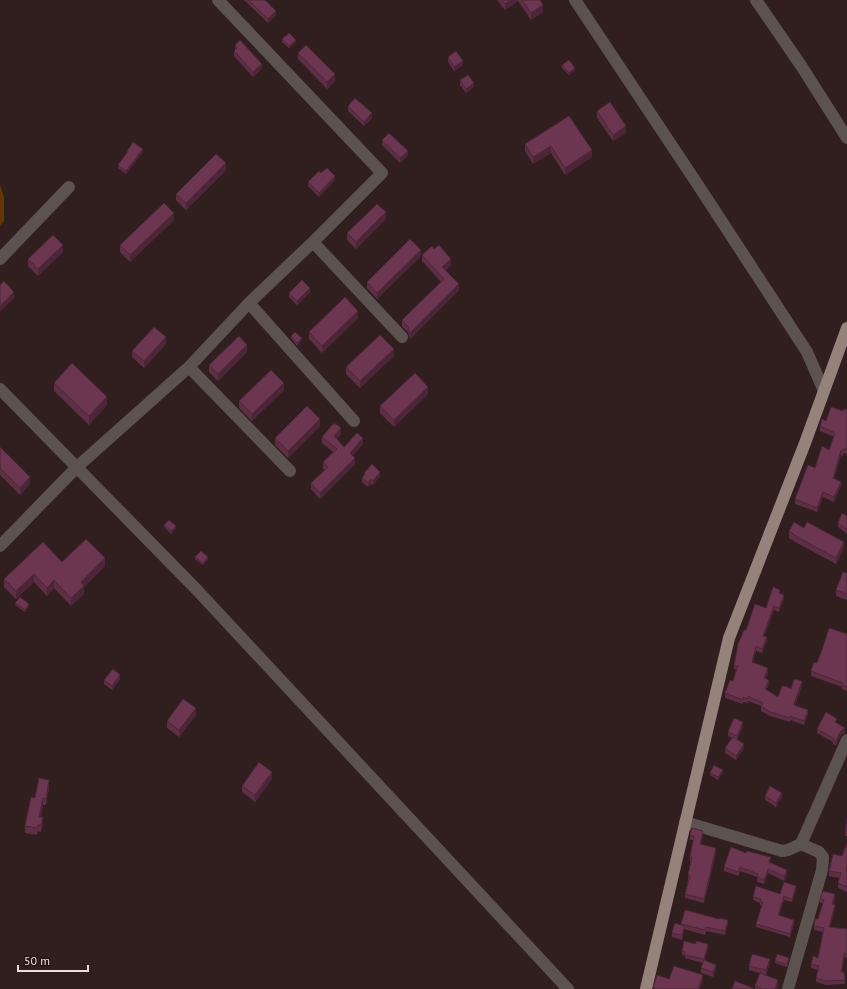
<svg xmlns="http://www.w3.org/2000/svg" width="847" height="989" font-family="'PT Sans',sans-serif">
<rect width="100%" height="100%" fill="#311e1f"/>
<path fill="#603705" d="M 0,185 L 4,197 L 4,221 L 0,226 Z"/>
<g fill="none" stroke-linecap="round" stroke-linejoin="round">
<path stroke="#5c5350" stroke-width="12" d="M 575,0 L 698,185 L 807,352 L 824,391
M 756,0 L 802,67 L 847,138
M 313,242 L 402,337
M 0,259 L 69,187
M 249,303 L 354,421
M 189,367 L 290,471
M 0,389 L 197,590 L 568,989
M 0,546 L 77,467 L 189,367 L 249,303 L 313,242 L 382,173 L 218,0
M 685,822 L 782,851 L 788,850 L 801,844 L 847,740
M 788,989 L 822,870 L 823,857 L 819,852 L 801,844"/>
<path stroke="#95827b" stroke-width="12" d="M 646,989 L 729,638 L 805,443 L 847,328"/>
</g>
<path fill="#5e2e45" d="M 244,0 L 265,0 L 276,15 L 268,23 Z
M 497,0 L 540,0 L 543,12 L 531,20 L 518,1 L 505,10 Z
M 282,39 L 296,42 L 289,48 L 282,42 Z
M 235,45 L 262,68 L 253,77 L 234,56 L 234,51 L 235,50 Z
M 298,53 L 335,81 L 327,89 L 298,59 Z
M 448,57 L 463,65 L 454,71 L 448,62 Z
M 562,65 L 575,70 L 569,75 L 562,68 Z
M 460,80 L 474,87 L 466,93 L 460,85 Z
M 348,106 L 372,118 L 364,126 L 348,111 Z
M 597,111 L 626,133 L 613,141 L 597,118 Z
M 569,116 L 592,157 L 565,175 L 551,153 L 533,164 L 525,151 L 525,144 Z
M 382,140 L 408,155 L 400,163 L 382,145 Z
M 127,151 L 143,152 L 126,174 L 118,168 L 118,165 L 127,153 Z
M 226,170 L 186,210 L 176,200 L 176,194 Z
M 321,173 L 335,180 L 319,197 L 308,186 L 308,182 Z
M 386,219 L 356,249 L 347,240 L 347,233 Z
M 174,220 L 130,262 L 120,252 L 120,245 Z
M 434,249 L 451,265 L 446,270 L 459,290 L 410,339 L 408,332 L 402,326 L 402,320 L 441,282 L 422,261 L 422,255 Z
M 63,252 L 38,276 L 28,266 L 28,259 Z
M 421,256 L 377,299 L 367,288 L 367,282 Z
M 310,292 L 297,305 L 289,297 L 289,293 Z
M 358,318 L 322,353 L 309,339 L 309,332 Z
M 291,336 L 302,340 L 297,346 L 291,338 Z
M 166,344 L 144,368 L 132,357 L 132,351 Z
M 247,352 L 218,381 L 209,372 L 209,365 Z
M 394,356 L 360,388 L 346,374 L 346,367 Z
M 54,383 L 107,405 L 89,425 L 54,391 Z
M 284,390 L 252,421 L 239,408 L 239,401 Z
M 428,394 L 394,427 L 380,413 L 380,406 Z
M 847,410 L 847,454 L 844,453 L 843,456 L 841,455 L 834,478 L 841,486 L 834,502 L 823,497 L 817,512 L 795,504 L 795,499 L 815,468 L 829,450 L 834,437 L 820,431 L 820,426 L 826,421 L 843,411 Z
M 320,426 L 288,458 L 275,445 L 275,438 Z
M 341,434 L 337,439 L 344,447 L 363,444 L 352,455 L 355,464 L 320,499 L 311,489 L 311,483 L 325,470 L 323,468 L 323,462 L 333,452 L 322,443 L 322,437 Z
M 0,447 L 30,484 L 20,495 L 0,475 Z
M 364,473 L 380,476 L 373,485 L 371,484 L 368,487 L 362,482 L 362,478 L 364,476 Z
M 847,516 L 847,534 L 838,527 L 838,523 Z
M 164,525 L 176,528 L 171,534 L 164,527 Z
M 804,528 L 844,548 L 836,564 L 799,544 L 789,538 L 789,531 Z
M 195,557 L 208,559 L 203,565 L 195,559 Z
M 62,562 L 105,566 L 84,587 L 84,594 L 71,606 L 54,588 L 47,596 L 34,582 L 16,599 L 4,587 L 4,579 Z
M 847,573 L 847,600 L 836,596 L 836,590 Z
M 780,594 L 784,599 L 779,612 L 774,610 L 764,636 L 767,641 L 762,653 L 756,651 L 753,662 L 768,673 L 766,678 L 769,684 L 766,690 L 778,697 L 791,689 L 802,686 L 795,705 L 808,714 L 804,725 L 790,720 L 790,722 L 770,716 L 761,711 L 761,706 L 748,701 L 748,703 L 743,702 L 743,704 L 725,698 L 725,693 L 733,681 L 736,670 L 734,669 L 734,665 L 746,630 L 766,608 Z
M 15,603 L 29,606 L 25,612 L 15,605 Z
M 847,634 L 847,691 L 842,689 L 842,687 L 811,676 L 811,671 L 817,663 L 823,649 L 823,647 Z
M 120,679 L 112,690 L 104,684 L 104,680 Z
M 196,715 L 179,737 L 167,728 L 167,721 Z
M 743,726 L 737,740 L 744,748 L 736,760 L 725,753 L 725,748 L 732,738 L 728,736 L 728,732 Z
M 817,729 L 845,733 L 842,734 L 840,737 L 836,746 L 833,744 L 833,742 L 817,733 Z
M 723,772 L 718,780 L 710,775 L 710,773 Z
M 272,779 L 255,802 L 242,792 L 242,786 Z
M 49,787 L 46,805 L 43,805 L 41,817 L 43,824 L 41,832 L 38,831 L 37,835 L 25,833 L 25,826 L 35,798 Z
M 765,796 L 782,797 L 776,807 L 765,800 Z
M 847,819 L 847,836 L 845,836 L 845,831 Z
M 690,835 L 703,835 L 701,845 L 716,853 L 704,903 L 685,898 L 685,894 L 688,880 L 688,875 L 691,862 L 690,861 L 690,857 L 693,840 L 690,840 Z
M 847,839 L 847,892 L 838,888 L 838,883 L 839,878 L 829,876 L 829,871 L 842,856 L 847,843 Z
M 770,862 L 787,874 L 784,881 L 768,873 L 764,884 L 757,882 L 757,877 L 740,871 L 738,876 L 724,871 L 724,867 L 771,862 Z
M 796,890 L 792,902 L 784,900 L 779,916 L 794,924 L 790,937 L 756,927 L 756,924 L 762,906 L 760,905 L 760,903 L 753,900 L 753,897 L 780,894 Z
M 835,898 L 833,905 L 835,909 L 830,927 L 847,929 L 847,958 L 844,957 L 842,972 L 844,972 L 845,984 L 826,985 L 816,982 L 816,978 L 818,970 L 811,968 L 811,964 L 818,958 L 823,932 L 814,930 L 814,926 L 818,919 L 823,903 L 820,903 L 820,899 Z
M 681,924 L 728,924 L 725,935 L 706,931 L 705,935 L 684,929 L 682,940 L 672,937 L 672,933 L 681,925 Z
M 708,948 L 704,960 L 716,969 L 713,977 L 701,973 L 701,968 L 703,963 L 685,958 L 685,956 L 682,955 L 682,951 Z
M 789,960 L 787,967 L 775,963 L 775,961 Z
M 770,963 L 766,975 L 749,970 L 749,966 Z
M 778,985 L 777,989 L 755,989 L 755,986 Z"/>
<path fill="#4c2638" d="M 510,0 L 518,0 L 518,1 L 505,10 L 505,4 Z
M 543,5 L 543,12 L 531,20 L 531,13 Z
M 276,11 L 276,15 L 268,23 L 268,19 Z
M 296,40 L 296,42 L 289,48 L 289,46 Z
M 463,61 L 463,65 L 454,71 L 454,67 Z
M 262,64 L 262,68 L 253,77 L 253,72 Z
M 575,68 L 575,70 L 569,75 L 569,73 Z
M 335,74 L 335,81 L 327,89 L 327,82 Z
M 474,83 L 474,87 L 466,93 L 466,89 Z
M 372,113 L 372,118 L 364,126 L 364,122 Z
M 626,126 L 626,133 L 613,141 L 613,135 Z
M 551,146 L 551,153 L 533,164 L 533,157 Z
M 143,149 L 143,152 L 126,174 L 126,171 Z
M 592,150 L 592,157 L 565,175 L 565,168 Z
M 408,151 L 408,155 L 400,163 L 400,158 Z
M 226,163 L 226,170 L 186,210 L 186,203 Z
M 335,176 L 335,180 L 319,197 L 319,193 Z
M 386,212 L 386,219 L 356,249 L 356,242 Z
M 174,213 L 174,220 L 130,262 L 130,255 Z
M 63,245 L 63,252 L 38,276 L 38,269 Z
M 421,250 L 421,256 L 377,299 L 377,293 Z
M 451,259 L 451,265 L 442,273 L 442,267 Z
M 459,284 L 459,290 L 410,339 L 410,333 Z
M 310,288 L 310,292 L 297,305 L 297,301 Z
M 14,292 L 14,298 L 0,312 L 0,306 Z
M 358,311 L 358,318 L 322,353 L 322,346 Z
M 166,337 L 166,344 L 144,368 L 144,361 Z
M 302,338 L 302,340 L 297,346 L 297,343 Z
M 247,345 L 247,352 L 218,381 L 218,374 Z
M 394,349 L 394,356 L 360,388 L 360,381 Z
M 284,383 L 284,390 L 252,421 L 252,414 Z
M 428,387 L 428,394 L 394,427 L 394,420 Z
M 107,397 L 107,405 L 89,425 L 89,416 Z
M 320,419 L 320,426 L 288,458 L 288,451 Z
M 341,428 L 341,434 L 334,442 L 334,436 Z
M 363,438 L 363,444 L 350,459 L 350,453 Z
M 841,450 L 841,455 L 833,482 L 833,478 Z
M 355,458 L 355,464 L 320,499 L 320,493 Z
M 380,472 L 380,476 L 373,485 L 373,481 Z
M 30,477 L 30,484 L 20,495 L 20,488 Z
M 371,479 L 371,484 L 368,487 L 368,483 Z
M 841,482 L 841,486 L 834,502 L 834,497 Z
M 823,492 L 823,497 L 817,512 L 817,508 Z
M 176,526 L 176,528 L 171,534 L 171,531 Z
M 844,542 L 844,548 L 836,564 L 836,558 Z
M 208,557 L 208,559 L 203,565 L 203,563 Z
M 105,558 L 105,566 L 84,587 L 84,594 L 71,606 L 71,598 L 81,582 Z
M 34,574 L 34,582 L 16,599 L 16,591 Z
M 54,580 L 54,588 L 47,596 L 47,588 Z
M 784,595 L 784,599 L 779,612 L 779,608 Z
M 29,604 L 29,606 L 25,612 L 25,610 Z
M 774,606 L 774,610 L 763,640 L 763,636 Z
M 767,637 L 767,641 L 762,653 L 762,649 Z
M 756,646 L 756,651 L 752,666 L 752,662 Z
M 768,668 L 768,673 L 764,682 L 764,678 Z
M 120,675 L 120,679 L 112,690 L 112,686 Z
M 769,680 L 769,684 L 765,693 L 765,689 Z
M 802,681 L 802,686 L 794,708 L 794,704 Z
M 196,708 L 196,715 L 179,737 L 179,730 Z
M 808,710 L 808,714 L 804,725 L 804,721 Z
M 743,722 L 743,726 L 737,740 L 737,736 Z
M 845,728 L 845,733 L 842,734 L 840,737 L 836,746 L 836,741 L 840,732 L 842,730 Z
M 744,744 L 744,748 L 736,760 L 736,756 Z
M 723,770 L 723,772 L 718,780 L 718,777 Z
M 272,772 L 272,779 L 255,802 L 255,795 Z
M 49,780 L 49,787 L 46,805 L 46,799 Z
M 782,793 L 782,797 L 776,807 L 776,803 Z
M 43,798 L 43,805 L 39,823 L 39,817 Z
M 43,817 L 43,824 L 41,832 L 41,825 Z
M 703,831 L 703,835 L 700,849 L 700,844 Z
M 716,848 L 716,853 L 704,903 L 704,899 Z
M 768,869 L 768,873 L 764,884 L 764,880 Z
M 787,870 L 787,874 L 784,881 L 784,876 Z
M 796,886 L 796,890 L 792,902 L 792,899 Z
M 835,894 L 835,898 L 832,908 L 832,904 Z
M 784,896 L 784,900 L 778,919 L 778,915 Z
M 835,905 L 835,909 L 829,931 L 829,927 Z
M 728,920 L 728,924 L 725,935 L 725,931 Z
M 794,920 L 794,924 L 790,937 L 790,934 Z
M 684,926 L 684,930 L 682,940 L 682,935 Z
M 708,944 L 708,948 L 704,963 L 704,959 Z
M 770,959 L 770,963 L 766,975 L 766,970 Z
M 716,965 L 716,969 L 713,977 L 713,972 Z
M 703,975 L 703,979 L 700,989 L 698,989 Z
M 778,980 L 778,985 L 777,989 L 775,989 Z"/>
<path fill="#6d3650" stroke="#4c2638" d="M 248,0 L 265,0 L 276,11 L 268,19 Z
M 502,0 L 510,0 L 505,4 Z
M 522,0 L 540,0 L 543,5 L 531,13 Z
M 289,33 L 296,40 L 289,46 L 282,39 Z
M 240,40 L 262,64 L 253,72 L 234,51 L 237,48 L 235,45 Z
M 306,45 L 335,74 L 327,82 L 298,53 Z
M 456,51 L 463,61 L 454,67 L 448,57 Z
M 569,60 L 575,68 L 569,73 L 562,65 Z
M 468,75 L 474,83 L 466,89 L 460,80 Z
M 355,98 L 372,113 L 364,122 L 348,106 Z
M 610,102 L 626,126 L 613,135 L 597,111 Z
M 569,116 L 592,150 L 565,168 L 551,146 L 533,157 L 525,144 Z
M 389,133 L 408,151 L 400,158 L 382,140 Z
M 133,142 L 143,149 L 126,171 L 118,165 L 128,151 L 127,151 Z
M 216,154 L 226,163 L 186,203 L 176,194 Z
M 327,168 L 335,176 L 319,193 L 308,182 L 319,171 L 321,173 Z
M 164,203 L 174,213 L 130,255 L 120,245 Z
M 377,204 L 386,212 L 356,242 L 347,233 Z
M 53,235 L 63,245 L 38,269 L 28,259 Z
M 410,239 L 421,250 L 377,293 L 367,282 Z
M 439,245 L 451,259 L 442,267 L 459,284 L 410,333 L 408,326 L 402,320 L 444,279 L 422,255 L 432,246 L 434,249 Z
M 302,280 L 310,288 L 297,301 L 289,293 Z
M 4,281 L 14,292 L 0,306 L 0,285 Z
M 345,297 L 358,311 L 322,346 L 309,332 Z
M 154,327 L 166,337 L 144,361 L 132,351 Z
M 295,332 L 302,338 L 297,343 L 291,336 Z
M 380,335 L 394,349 L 360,381 L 346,367 Z
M 239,336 L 247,345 L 218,374 L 209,365 Z
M 72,363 L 107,397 L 89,416 L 54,383 Z
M 271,370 L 284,383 L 252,414 L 239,401 Z
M 415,373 L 428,387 L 394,420 L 380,406 Z
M 307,406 L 320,419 L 288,451 L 275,438 Z
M 831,407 L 843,411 L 844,409 L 847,410 L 847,449 L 844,449 L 843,451 L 841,450 L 833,478 L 841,482 L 834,497 L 823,492 L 817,508 L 795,499 L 808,465 L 815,468 L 822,446 L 829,450 L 835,433 L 820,426 L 822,419 L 826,421 Z
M 333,424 L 336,424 L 341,428 L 334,436 L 344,447 L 357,433 L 363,438 L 350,453 L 355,458 L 320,493 L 311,483 L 328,467 L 323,462 L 337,449 L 322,437 Z
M 0,447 L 30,477 L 20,488 L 0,468 Z
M 372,464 L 380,472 L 373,481 L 371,479 L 368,483 L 362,478 L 365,474 L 364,473 Z
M 842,513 L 847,516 L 847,530 L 838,523 Z
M 169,520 L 176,526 L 171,531 L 164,525 Z
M 794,522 L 804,528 L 807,522 L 844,542 L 836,558 L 799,538 L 789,531 Z
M 86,539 L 105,558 L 81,582 L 84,586 L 71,598 L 54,580 L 47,588 L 34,574 L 16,591 L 4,579 L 43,542 L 62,562 Z
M 201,551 L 208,557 L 203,563 L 195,557 Z
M 843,572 L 847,573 L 847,594 L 836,590 Z
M 773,587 L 780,590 L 779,593 L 784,595 L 779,608 L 774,606 L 763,636 L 767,637 L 762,649 L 756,646 L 752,662 L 768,668 L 764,678 L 769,680 L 765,689 L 778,697 L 782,686 L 785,686 L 791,689 L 794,679 L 802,681 L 794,704 L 794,705 L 808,710 L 804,721 L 790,716 L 790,718 L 770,712 L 761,706 L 763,703 L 748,696 L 748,699 L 743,697 L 743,700 L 725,693 L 730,680 L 733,681 L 738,666 L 734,665 L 738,644 L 744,630 L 746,630 L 755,604 L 766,608 Z
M 20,597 L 29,604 L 25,610 L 15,603 Z
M 829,628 L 847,634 L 847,687 L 842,685 L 843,683 L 811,671 L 814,662 L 817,663 L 823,647 Z
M 113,669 L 120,675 L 112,686 L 104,680 Z
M 183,699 L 196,708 L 179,730 L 167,721 Z
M 826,712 L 837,719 L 835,722 L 845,728 L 842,730 L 840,732 L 836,741 L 833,739 L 833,738 L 817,729 Z
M 734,718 L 743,722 L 737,736 L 728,732 Z
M 733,737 L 744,744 L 736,756 L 725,748 Z
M 259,762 L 272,772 L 255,795 L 242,786 Z
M 714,765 L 723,770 L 718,777 L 710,773 Z
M 39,778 L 49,780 L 46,799 L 43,798 L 39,817 L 43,817 L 41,825 L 38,825 L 37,828 L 25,826 L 31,797 L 35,798 Z
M 770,786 L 782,793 L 776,803 L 765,796 Z
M 847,819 L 847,831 L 845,831 Z
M 692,828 L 703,831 L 700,844 L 716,848 L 704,899 L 685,894 L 690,876 L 688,875 L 692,857 L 690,857 L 694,836 L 690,835 Z
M 847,843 L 847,866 L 846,871 L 847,871 L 847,887 L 838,883 L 841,873 L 829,871 L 833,854 L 842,856 Z
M 731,847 L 746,853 L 747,851 L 771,857 L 769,862 L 787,870 L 784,876 L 768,869 L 764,880 L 757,877 L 758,874 L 740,867 L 738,872 L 724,867 Z
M 784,882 L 796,886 L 792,899 L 784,896 L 778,915 L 794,920 L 790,934 L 756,924 L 763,902 L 760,902 L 761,899 L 753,897 L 756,886 L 780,894 Z
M 823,891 L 835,894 L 832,904 L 835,905 L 829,927 L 847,929 L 847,954 L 844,953 L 841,972 L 844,972 L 845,980 L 826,981 L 816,978 L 819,966 L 811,964 L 813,956 L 818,958 L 824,928 L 814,926 L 815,919 L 818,919 L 824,900 L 820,899 Z
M 685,910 L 719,919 L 719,918 L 728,920 L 725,931 L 706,927 L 705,930 L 681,924 Z
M 675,923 L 684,926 L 682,935 L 672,933 Z
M 684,941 L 696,944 L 696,941 L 708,944 L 704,959 L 685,955 L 685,952 L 682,951 Z
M 752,954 L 770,959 L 766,970 L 749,966 Z
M 777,954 L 789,958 L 787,964 L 775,961 Z
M 704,960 L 716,965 L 713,972 L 701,968 Z
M 674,966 L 703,975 L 698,989 L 657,989 L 653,988 L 657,975 L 669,979 Z
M 760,973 L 778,980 L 775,989 L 762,989 L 755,986 Z
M 735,981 L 753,988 L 753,989 L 732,989 Z"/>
<path d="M18 965v6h70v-6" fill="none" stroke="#ebdede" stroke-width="2"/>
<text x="24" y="965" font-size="12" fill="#ebdede" stroke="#261516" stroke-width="3" paint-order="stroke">50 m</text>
</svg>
